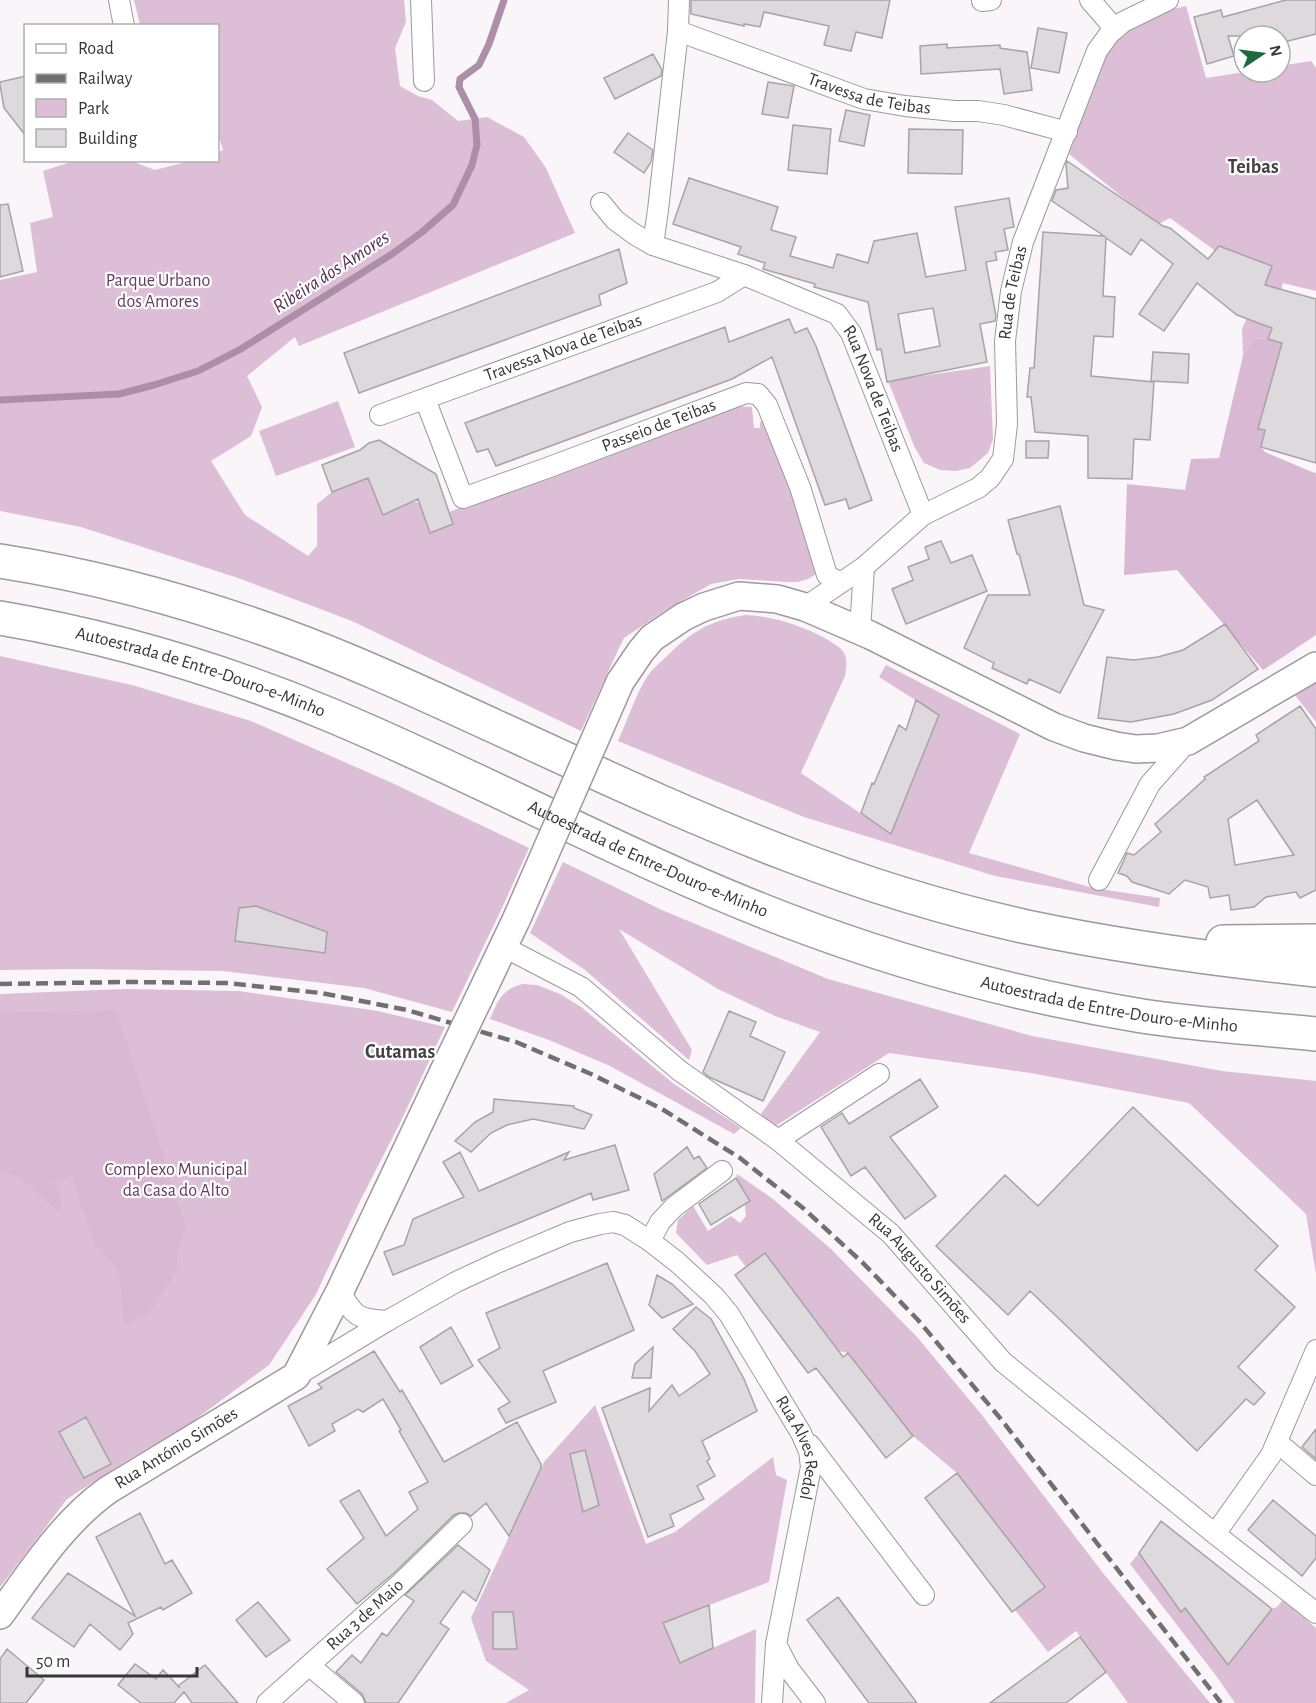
<svg xmlns="http://www.w3.org/2000/svg" width="1316" height="1703" font-family="'Alegreya Sans',sans-serif">
<rect width="100%" height="100%" fill="#f9f5f8"/>
<path fill="#dcbed6" d="M 134,0 L 404,0 L 406,22 L 395,48 L 400,86 L 418,96 L 432,100 L 458,121 L 487,117 L 524,137 L 546,168 L 575,233 L 299,346 L 295,337 L 247,376 L 262,407 L 251,436 L 211,461 L 245,515 L 308,556 L 317,546 L 317,504 L 332,492 L 380,474 L 370,484 L 383,514 L 412,501 L 419,503 L 431,532 L 453,524 L 449,512 L 732,406 L 752,407 L 754,428 L 760,428 L 760,422 L 766,418 L 823,570 L 808,579 L 798,582 L 788,582 L 739,579 L 711,584 L 666,610 L 624,638 L 619,648 L 581,731 L 352,621 L 238,578 L 81,527 L 0,511 L 0,280 L 37,272 L 30,223 L 53,217 L 43,171 L 77,160 L 131,161 L 155,170 L 190,161 L 218,160 L 218,152 L 223,150 L 219,137 L 218,137 L 218,26 L 140,25 Z
M 1186,6 L 1206,78 L 1245,72 L 1280,72 L 1280,66 L 1311,61 L 1316,68 L 1316,291 L 1283,283 L 1268,339 L 1254,338 L 1243,356 L 1242,329 L 1265,279 L 1217,252 L 1170,218 L 1157,225 L 1069,154 L 1104,56 L 1122,33 L 1148,15 Z
M 990,366 L 993,439 L 988,453 L 970,468 L 956,471 L 940,470 L 924,463 L 915,448 L 888,381 Z
M 338,401 L 355,447 L 276,476 L 259,431 Z
M 746,615 C 776,617 804,626 830,641 C 835,645 841,647 844,653 C 848,660 846,669 845,676 L 801,773 L 891,834 L 939,715 L 879,677 L 886,665 L 1020,734 L 969,853 L 1093,888 L 1160,898 L 1159,907 L 995,876 L 804,817 L 618,741 C 628,719 636,693 649,674 C 654,668 660,662 666,657 C 691,632 710,620 746,615 Z
M 0,656 L 132,685 L 251,721 L 390,782 L 529,848 L 502,908 L 452,1012 L 364,988 L 223,971 L 81,969 L 0,970 Z
M 1316,682 L 1316,722 L 1295,695 Z
M 563,862 L 662,910 L 828,979 L 1032,1036 L 1222,1071 L 1316,1081 L 1316,1274 L 1306,1214 L 1189,1103 L 1031,1073 L 889,1053 L 774,1127 L 761,1114 L 820,1032 L 775,1016 L 718,989 L 619,929 L 692,1050 L 689,1060 L 585,970 L 530,933 Z
M 523,984 L 537,985 L 560,994 L 581,1007 L 674,1084 L 741,1128 L 734,1134 L 610,1066 L 549,1040 L 490,1019 C 498,1000 502,989 523,984 Z
M 125,989 L 239,991 L 378,1011 L 445,1027 L 401,1121 L 360,1201 L 315,1296 L 269,1365 L 192,1422 L 131,1458 L 67,1499 L 0,1587 L 0,994 Z
M 737,1174 L 773,1199 L 831,1249 L 917,1337 L 981,1414 L 1103,1573 L 1210,1703 L 1128,1703 L 1076,1631 L 1048,1652 L 1015,1610 L 1044,1587 L 957,1473 L 913,1436 L 848,1353 L 838,1351 L 746,1267 L 737,1255 L 707,1265 L 676,1233 L 678,1220 L 693,1206 L 708,1231 L 731,1216 L 740,1223 L 746,1216 L 745,1204 L 750,1200 L 736,1178 Z
M 595,1405 L 646,1544 L 675,1532 L 773,1457 L 776,1475 L 787,1480 L 769,1582 L 663,1623 L 681,1662 L 756,1629 L 755,1703 L 506,1703 L 529,1690 L 486,1661 L 471,1618 L 544,1462 Z
M 1139,1553 L 1180,1611 L 1185,1608 L 1228,1665 L 1272,1609 L 1277,1607 L 1283,1600 L 1316,1628 L 1316,1703 L 1235,1703 L 1217,1677 L 1130,1564 Z"/>
<path fill="#d8b8d2" d="M 1254,338 L 1268,339 L 1282,343 L 1258,428 L 1265,431 L 1261,447 L 1265,452 L 1312,472 L 1316,473 L 1316,635 L 1263,670 L 1177,570 L 1124,575 L 1127,484 L 1185,490 L 1191,459 L 1219,458 L 1243,356 Z
M 116,1010 L 186,1227 L 177,1250 L 177,1270 L 149,1313 L 124,1325 L 119,1273 L 92,1238 L 72,1175 L 54,1182 L 62,1205 L 58,1211 L 23,1180 L 0,1170 L 0,1013 Z"/>
<g fill="none" stroke-linecap="round" stroke-linejoin="round">
<path stroke="#ac8ea7" stroke-width="7" d="M 0,400 L 119,394 L 154,385 L 198,371 L 239,350 L 392,254 L 422,232 L 453,205 L 472,165 L 477,145 L 475,119 L 459,87 L 460,79 L 479,65 L 489,44 L 504,0"/>
</g>
<path fill="#ddd9dc" stroke="#a7a3a6" stroke-width="1.5" fill-rule="evenodd" d="M 691,0 L 890,0 L 882,38 L 856,32 L 851,51 L 824,45 L 829,26 L 764,12 L 760,27 L 744,24 L 744,26 L 691,14 Z
M 1286,0 L 1316,0 L 1316,34 L 1280,43 L 1280,36 L 1228,36 L 1234,56 L 1207,64 L 1194,17 L 1221,10 L 1223,17 Z
M 1038,28 L 1067,33 L 1059,73 L 1031,68 Z
M 947,44 L 947,48 L 1000,45 L 1000,48 L 1027,52 L 1032,90 L 1004,94 L 1000,69 L 921,74 L 920,46 Z
M 653,54 L 662,70 L 661,76 L 615,99 L 604,78 Z
M 26,76 L 26,136 L 4,108 L 0,85 L 0,82 Z
M 768,82 L 794,86 L 788,118 L 762,114 Z
M 846,110 L 870,115 L 864,146 L 839,141 Z
M 793,125 L 831,129 L 827,174 L 788,170 Z
M 909,129 L 963,130 L 962,174 L 908,173 Z
M 628,133 L 653,150 L 651,162 L 644,173 L 614,152 Z
M 1067,161 L 1163,226 L 1170,228 L 1208,259 L 1219,246 L 1272,266 L 1265,285 L 1316,299 L 1316,463 L 1261,447 L 1265,430 L 1258,429 L 1282,343 L 1268,339 L 1272,328 L 1237,315 L 1197,283 L 1164,331 L 1139,314 L 1173,264 L 1141,239 L 1131,255 L 1106,238 L 1103,296 L 1115,297 L 1113,337 L 1094,336 L 1091,376 L 1154,382 L 1150,440 L 1134,439 L 1132,479 L 1088,478 L 1088,436 L 1035,432 L 1031,397 L 1027,397 L 1030,368 L 1034,368 L 1043,232 L 1104,236 L 1052,201 L 1056,190 L 1068,188 L 1066,165 Z
M 689,178 L 778,207 L 771,230 L 796,237 L 790,256 L 833,268 L 837,254 L 868,263 L 874,241 L 917,233 L 926,277 L 966,270 L 955,207 L 1009,198 L 1014,227 L 1004,229 L 1008,250 L 995,252 L 997,260 L 986,262 L 996,316 L 995,321 L 980,324 L 987,362 L 887,382 L 881,349 L 877,350 L 868,302 L 814,287 L 815,284 L 763,269 L 765,263 L 738,254 L 741,247 L 673,224 ZM 933,308 L 940,346 L 905,353 L 898,314 Z
M 8,204 L 23,271 L 0,277 L 0,205 Z
M 619,249 L 627,283 L 599,295 L 601,305 L 359,393 L 344,353 Z
M 789,319 L 795,333 L 807,328 L 816,346 L 872,500 L 849,509 L 846,499 L 825,505 L 772,357 L 732,379 L 496,466 L 488,449 L 477,452 L 465,423 L 725,327 L 729,342 Z
M 1153,352 L 1189,354 L 1188,383 L 1151,381 Z
M 379,440 L 436,474 L 453,524 L 430,533 L 418,499 L 383,515 L 368,478 L 332,492 L 322,465 L 360,450 L 369,443 Z
M 1026,441 L 1049,441 L 1048,458 L 1026,458 Z
M 1060,506 L 1084,605 L 1104,610 L 1060,693 L 1029,679 L 1027,684 L 992,668 L 994,663 L 964,648 L 988,595 L 1030,595 L 1019,554 L 1017,554 L 1008,520 Z
M 941,541 L 951,563 L 972,555 L 987,591 L 906,624 L 892,589 L 913,580 L 908,567 L 929,559 L 925,547 Z
M 1225,624 L 1258,669 L 1212,700 L 1174,714 L 1131,722 L 1098,718 L 1107,657 L 1134,660 L 1158,657 L 1183,650 Z
M 916,700 L 939,715 L 891,834 L 861,813 L 872,783 L 874,784 L 899,725 L 906,730 Z
M 1300,706 L 1316,729 L 1316,890 L 1300,898 L 1296,892 L 1266,897 L 1254,907 L 1231,910 L 1229,895 L 1210,898 L 1208,887 L 1185,880 L 1169,894 L 1132,882 L 1127,876 L 1118,873 L 1127,853 L 1134,855 L 1161,832 L 1155,824 L 1205,779 L 1204,777 L 1259,741 L 1256,735 ZM 1257,800 L 1294,855 L 1235,865 L 1228,819 Z
M 256,906 L 327,932 L 325,953 L 235,941 L 239,908 Z
M 729,1011 L 756,1022 L 750,1036 L 785,1052 L 763,1101 L 709,1077 L 703,1072 Z
M 920,1079 L 938,1107 L 890,1137 L 936,1196 L 905,1219 L 865,1167 L 851,1176 L 821,1127 L 842,1113 L 849,1124 Z
M 494,1099 L 574,1106 L 574,1108 L 592,1115 L 584,1129 L 533,1119 L 507,1125 L 491,1133 L 471,1152 L 455,1141 L 475,1122 L 493,1112 Z
M 1133,1107 L 1278,1246 L 1255,1270 L 1295,1307 L 1238,1367 L 1265,1393 L 1254,1405 L 1246,1399 L 1197,1451 L 1030,1291 L 1008,1315 L 936,1246 L 1005,1175 L 1038,1206 Z
M 615,1145 L 629,1190 L 593,1200 L 591,1193 L 393,1275 L 384,1252 L 404,1245 L 413,1219 L 464,1197 L 443,1162 L 460,1152 L 479,1191 L 569,1152 L 564,1160 Z
M 687,1147 L 694,1159 L 699,1156 L 707,1168 L 662,1201 L 654,1174 Z
M 736,1178 L 750,1201 L 711,1225 L 699,1204 Z
M 765,1253 L 843,1357 L 848,1353 L 913,1436 L 886,1458 L 816,1368 L 808,1373 L 735,1275 Z
M 607,1263 L 634,1330 L 543,1371 L 556,1402 L 506,1423 L 498,1409 L 510,1402 L 478,1360 L 500,1348 L 486,1313 Z
M 657,1275 L 672,1284 L 693,1304 L 662,1318 L 649,1305 Z
M 696,1307 L 711,1319 L 744,1379 L 757,1411 L 702,1441 L 710,1459 L 707,1461 L 715,1476 L 697,1486 L 704,1499 L 670,1515 L 674,1526 L 648,1537 L 602,1408 L 650,1388 L 649,1411 L 672,1385 L 679,1396 L 710,1374 L 695,1351 L 673,1329 Z
M 451,1327 L 473,1366 L 441,1384 L 420,1347 Z
M 653,1347 L 651,1378 L 632,1378 L 635,1364 Z
M 374,1351 L 400,1392 L 402,1390 L 444,1462 L 517,1422 L 541,1464 L 541,1468 L 509,1536 L 486,1503 L 471,1516 L 466,1513 L 459,1513 L 454,1515 L 393,1574 L 357,1604 L 327,1569 L 364,1538 L 340,1501 L 359,1490 L 386,1536 L 418,1509 L 409,1492 L 428,1482 L 399,1431 L 401,1430 L 383,1399 L 363,1412 L 358,1409 L 332,1424 L 335,1431 L 309,1446 L 288,1406 L 322,1388 L 318,1384 Z
M 86,1417 L 111,1464 L 84,1478 L 59,1432 Z
M 1316,1429 L 1316,1459 L 1302,1447 Z
M 585,1450 L 599,1505 L 583,1512 L 570,1454 Z
M 957,1473 L 1045,1587 L 1012,1612 L 925,1498 Z
M 1273,1500 L 1316,1536 L 1316,1558 L 1302,1576 L 1248,1530 Z
M 140,1513 L 165,1564 L 172,1560 L 192,1593 L 163,1610 L 161,1607 L 128,1623 L 133,1634 L 120,1650 L 90,1624 L 74,1647 L 32,1618 L 68,1573 L 135,1616 L 96,1537 Z
M 1161,1521 L 1272,1609 L 1228,1665 L 1185,1608 L 1181,1612 L 1139,1553 Z
M 458,1545 L 490,1570 L 476,1601 L 463,1591 L 440,1623 L 449,1629 L 398,1703 L 366,1703 L 362,1694 L 336,1672 L 352,1655 L 361,1663 L 382,1633 L 387,1636 L 414,1601 L 405,1595 Z
M 838,1597 L 917,1703 L 869,1703 L 807,1620 Z
M 258,1602 L 290,1640 L 266,1657 L 236,1620 Z
M 709,1605 L 713,1648 L 680,1663 L 663,1623 Z
M 493,1612 L 513,1612 L 517,1649 L 493,1649 Z
M 1080,1637 L 1106,1672 L 1066,1703 L 990,1703 Z
M 7,1649 L 44,1680 L 26,1703 L 0,1703 L 0,1659 Z
M 135,1664 L 156,1679 L 163,1670 L 180,1688 L 178,1686 L 205,1665 L 238,1703 L 192,1703 L 184,1692 L 174,1703 L 141,1703 L 118,1685 Z"/>
<g fill="none" stroke-linecap="round" stroke-linejoin="round">
<g stroke="#9d999c" stroke-width="22">
<g id="street">
<path d="M 119,0 L 124,26"/>
<path d="M 421,0 L 424,81"/>
<path d="M 1090,0 L 1115,29"/>
<path d="M 982,1 L 991,0"/>
<path id="s1" d="M 678,31 L 864,99 L 905,106 L 954,111 L 978,111 L 1004,115 L 1067,132"/>
<path id="s2" d="M 601,203 L 615,220 L 634,234 L 653,245 L 744,275 L 837,314 L 851,333 L 923,515"/>
<path d="M 653,245 L 658,210 L 678,31 L 679,0"/>
<path id="s3" d="M 425,399 L 463,498 L 547,468 L 746,393 L 758,394 L 767,405 L 800,487 L 827,575 L 840,583"/>
<path id="s4" d="M 380,415 L 717,292 L 744,275"/>
<path id="s5" d="M 805,607 L 864,567 L 923,515 L 978,488 L 990,478 L 1003,459 L 1007,424 L 1005,341 L 1011,291 L 1023,242 L 1097,51 L 1110,33 L 1123,22 L 1168,0"/>
<path d="M 860,631 L 864,567"/>
<path d="M 1099,880 L 1150,784 L 1188,741"/>
<path id="s6" d="M 504,947 L 581,987 L 680,1071 L 778,1140 L 891,1234 L 1003,1362 L 1215,1534 L 1316,1613"/>
<path d="M 778,1140 L 879,1074"/>
<path d="M 650,1241 L 660,1222 L 674,1207 L 722,1171"/>
<path d="M 340,1291 C 354,1317 358,1319 387,1321"/>
<path id="s7" d="M 296,1376 L 387,1321 L 456,1282 L 499,1262 L 570,1232 L 600,1224 L 613,1222 L 625,1225 L 650,1241 L 677,1262 L 714,1296 L 729,1314 L 801,1433 L 809,1451 L 811,1467 L 776,1644 L 772,1703"/>
<path d="M 1277,1442 L 1316,1475"/>
<path d="M 810,1445 L 924,1595"/>
<path d="M 1215,1534 L 1271,1455 L 1316,1350"/>
<path d="M 776,1644 L 789,1669 L 815,1703"/>
<path d="M 310,1666 L 354,1703"/>
<path id="s8" d="M 267,1703 L 401,1583 L 462,1524"/>
</g>
</g>
<g stroke="#9d999c" stroke-width="30">
<g id="secondary">
<path d="M 620,682 L 641,651 L 652,638 L 683,617 L 704,607 L 739,596 L 777,599 L 805,607 L 870,635 L 1054,727 L 1084,738 L 1116,746 L 1136,749 L 1158,748 L 1188,741 L 1316,666"/>
<path d="M 478,1000 L 517,918"/>
<path id="s9" d="M 0,1615 C 32,1571 63,1522 108,1490 L 296,1376 L 340,1291 L 452,1054"/>
</g>
</g>
<g stroke="#9d999c" stroke-width="36">
<g id="highway">
<path d="M 0,561 C 96,576 191,602 282,635 C 354,661 424,694 494,726 C 590,770 687,816 787,854 C 865,884 945,909 1027,927 C 1122,947 1219,960 1316,970"/>
<path id="s10" d="M 0,618 C 112,637 222,670 328,714 C 482,778 629,860 786,920 C 901,964 1021,996 1142,1016 C 1200,1025 1258,1028 1316,1034"/>
<path d="M 1223,942 L 1316,941"/>
</g>
</g>
<use href="#street" stroke="#fff" stroke-width="20"/>
<use href="#secondary" stroke="#fff" stroke-width="27"/>
<use href="#highway" stroke="#fff" stroke-width="33"/>
<path stroke="#716f71" stroke-width="4.5" stroke-dasharray="12 6" stroke-linecap="butt" d="M 0,984 L 127,982 L 226,983 L 321,993 L 407,1010 L 516,1042 L 591,1074 L 662,1109 L 740,1158 L 803,1208 L 863,1263 L 918,1320 L 1000,1418 L 1221,1703"/>
<g stroke="#9d999c" stroke-width="30" stroke-linecap="butt">
<path id="secondary-bridge" d="M 517,918 L 620,682
M 452,1054 L 478,1000"/>
</g>
<use href="#secondary-bridge" stroke="#fff" stroke-width="27"/>
</g>
<g text-anchor="middle" dominant-baseline="central" stroke-width="4.5" stroke-linejoin="round" paint-order="stroke">
<g font-size="18" fill="#373637" stroke="#fff">
<text stroke="none"><textPath href="#s1" startOffset="202">Travessa de Teibas</textPath></text>
<text stroke="none"><textPath href="#s5" startOffset="417">Rua de Teibas</textPath></text>
<text stroke="none"><textPath href="#s4" startOffset="195">Travessa Nova de Teibas</textPath></text>
<text stroke="none"><textPath href="#s2" startOffset="348">Rua Nova de Teibas</textPath></text>
<text stroke="none"><textPath href="#s3" startOffset="315">Passeio de Teibas</textPath></text>
<text stroke="none"><textPath href="#s10" startOffset="208">Autoestrada de Entre-Douro-e-Minho</textPath></text>
<text stroke="none"><textPath href="#s10" startOffset="694">Autoestrada de Entre-Douro-e-Minho</textPath></text>
<text stroke="none"><textPath href="#s10" startOffset="1180">Autoestrada de Entre-Douro-e-Minho</textPath></text>
<text stroke="none"><textPath href="#s6" startOffset="528">Rua Augusto Simões</textPath></text>
<text stroke="none"><textPath href="#s9" startOffset="246">Rua António Simões</textPath></text>
<text stroke="none"><textPath href="#s7" startOffset="657">Rua Alves Redol</textPath></text>
<text stroke="none"><textPath href="#s8" startOffset="132">Rua 3 de Maio</textPath></text>
</g>
<g font-size="18" fill="#653a5f" stroke="#fff">
<text x="158" y="281">Parque Urbano<tspan x="158" dy="21">dos Amores</tspan></text>
<text x="176" y="1170">Complexo Municipal<tspan x="176" dy="21">da Casa do Alto</tspan></text>
</g>
<g font-size="20" font-weight="bold" fill="#444143" stroke="#fff">
<text x="1253" y="167">Teibas</text>
<text x="400" y="1052">Cutamas</text>
</g>
<g font-size="20" font-style="italic" fill="#5a3054" stroke="#fff">
<text transform="translate(331 272) rotate(-33)">Ribeira dos Amores</text>
</g>
</g>
<rect x="24" y="24" width="195" height="138" fill="#ffffff" stroke="#afafaf" stroke-width="1.5"/>
<rect x="36" y="44" width="30" height="9" fill="#ffffff" stroke="#afafaf" stroke-width="1.5"/>
<text x="78" y="54" font-size="18" fill="#373637">Road</text>
<rect x="36" y="74" width="30" height="9" fill="#716f71" stroke="#afafaf" stroke-width="1.5"/>
<text x="78" y="84" font-size="18" fill="#373637">Railway</text>
<rect x="36" y="99" width="30" height="18" fill="#dcbed6" stroke="#afafaf" stroke-width="1.5"/>
<text x="78" y="114" font-size="18" fill="#373637">Park</text>
<rect x="36" y="129" width="30" height="18" fill="#ddd9dc" stroke="#afafaf" stroke-width="1.5"/>
<text x="78" y="144" font-size="18" fill="#373637">Building</text>
<g transform="translate(1262 54) rotate(77)"><circle r="28" fill="#ffffff" stroke="#afafaf" stroke-width="1.5"/>
<path d="M0-4.5L10 22L0 15L-10 22Z" fill="#1c6b3b"/>
<text y="-9" font-size="16" font-weight="bold" text-anchor="middle" fill="#373637">N</text>
</g>
<path d="M27 1667v9h170v-9" fill="none" stroke="#373637" stroke-width="3"/>
<text x="36" y="1667" font-size="18" fill="#373637" stroke="#ffffff" stroke-width="4.5" paint-order="stroke">50 m</text>
</svg>
